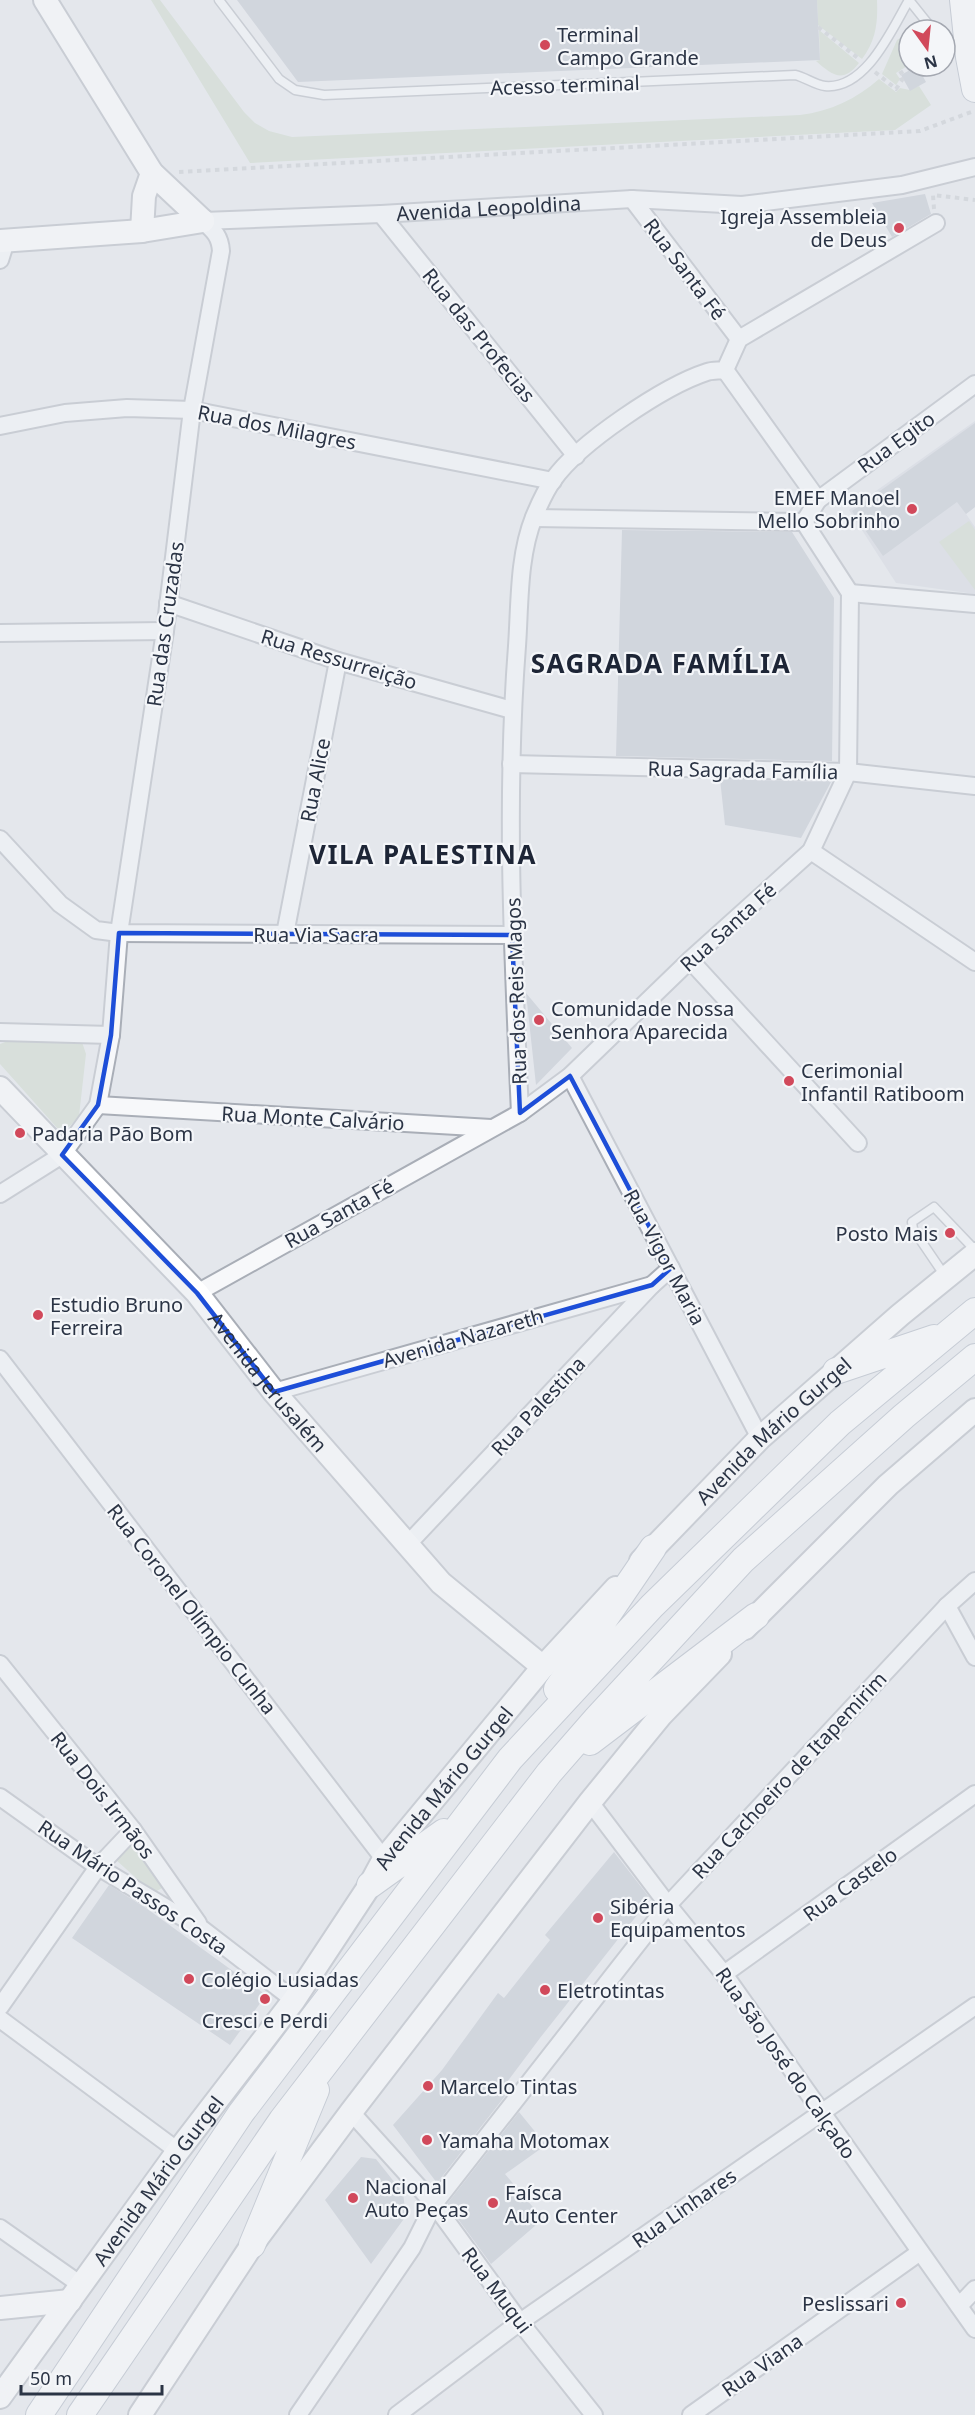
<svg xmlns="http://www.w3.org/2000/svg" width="975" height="2415" font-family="'Noto Sans',sans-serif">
<rect width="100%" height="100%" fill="#e4e7ec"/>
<path fill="#d2d6de" d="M 975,421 L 975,507 L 966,514 L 975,527 L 975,594 L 896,583 L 849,510 Z"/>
<path fill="#c9d6c5" d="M 151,0 L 160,0 L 244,112 L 255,123 L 269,131 L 292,137 L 800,115 C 831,111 856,99 879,79 L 896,92 L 900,88 L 910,90 L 919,86 L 931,105 L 895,130 L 250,163 Z
M 817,0 L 877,0 C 878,23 876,40 862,59 L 818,25 Z
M 819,30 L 859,63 C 843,84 832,75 816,61 L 820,60 Z
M 900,38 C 912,42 909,55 909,65 L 896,73 L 900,79 L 896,85 L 882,74 L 897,40 Z
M 969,521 L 975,530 L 975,590 L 939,542 Z
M 13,1039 L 82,1042 L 86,1054 L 79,1116 L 69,1127 L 59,1130 L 0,1064 L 0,1044 Z
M 132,1840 L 164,1887 L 153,1893 L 116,1860 Z"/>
<path fill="#bbc0ca" d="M 237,0 L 817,0 L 820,60 L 298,82 Z
M 917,66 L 926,82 L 910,91 L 901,75 Z
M 925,194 L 931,214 L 892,237 L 872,203 Z
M 975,423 L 975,507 L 966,514 L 957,502 L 883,556 L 852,511 Z
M 622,530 L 792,532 L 834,598 L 832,761 L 616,756 Z
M 720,779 L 831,782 L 801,838 L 725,825 Z
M 526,993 L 572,1048 L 536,1085 Z
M 614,1852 L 649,1897 L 649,1900 L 540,2038 L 501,2090 L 505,2096 L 437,2183 L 393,2125 L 442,2070 L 498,1993 L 504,1998 L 550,1940 L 545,1935 Z
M 109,1885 L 146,1908 L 266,1995 L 230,2045 L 72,1938 Z
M 519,2112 L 546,2145 L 505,2174 L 543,2219 L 491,2264 L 447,2204 Z
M 361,2157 L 376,2159 L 403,2193 L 406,2216 L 371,2264 L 325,2200 Z"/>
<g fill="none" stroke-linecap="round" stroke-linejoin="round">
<g stroke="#a9aeb7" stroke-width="11">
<path id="lane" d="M 219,0 L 279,79 L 295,90 L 324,95 L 795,75 C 805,77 815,85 825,86 C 866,90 892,29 909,0
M 909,0 L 933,30
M 945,41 L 964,54
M 945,1276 L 913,1229 L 912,1222 L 934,1207 L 975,1250"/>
</g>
<g stroke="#a9aeb7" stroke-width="20">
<g id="street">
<path d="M 632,199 L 739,339"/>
<path d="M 381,214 L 576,456"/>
<path id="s1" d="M 203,221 L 381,214 L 632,199 L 742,205 L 902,185 L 975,167"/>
<path d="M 0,260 L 6,241"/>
<path d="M 0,426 L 65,413 L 127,408 L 192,410 L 553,481"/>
<path d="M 818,500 L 975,384"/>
<path d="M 534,518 L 804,522"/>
<path d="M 850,593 L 975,604"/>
<path d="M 168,603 L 338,661 L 512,710"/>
<path d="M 0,633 L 165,631"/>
<path d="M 511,764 L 848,772 L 975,786"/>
<path d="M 0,839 L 60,904 L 96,930 L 119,933 L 512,935"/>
<path d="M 811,851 L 975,962"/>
<path d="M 285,934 L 338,661"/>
<path d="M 690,960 L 858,1143"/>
<path d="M 0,1032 L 111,1035"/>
<path d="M 570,1076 L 760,1438"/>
<path d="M 98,1105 L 491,1128"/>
<path d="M 520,1113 C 513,957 505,801 517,646 C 520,604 518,557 534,517 C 539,505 545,491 553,480 C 579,443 664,386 707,372 C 713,370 719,371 725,370 L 739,339 L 936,223"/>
<path d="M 0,1194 L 62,1155 L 98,1105 L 111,1035 L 119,933 L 165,631 L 192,410 L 221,251 C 220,236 214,231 203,221"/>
<path d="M 197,1293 L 520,1113 L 570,1076 L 690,960 L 811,851 L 848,772 L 850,593 L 804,522 L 818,500 L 725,370"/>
<path d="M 0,1359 L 384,1859"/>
<path d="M 274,1392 L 652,1285"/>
<path d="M 407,1545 L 652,1285 L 671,1268"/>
<path d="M 947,1606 L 975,1657"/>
<path d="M 0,1664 L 133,1830 L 198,1923"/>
<path d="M 0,1797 L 98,1867 L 202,1929 L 294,2000"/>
<path d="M 590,1802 L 668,1905 L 724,1974 L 975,2329"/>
<path d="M 724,1974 L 975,1794"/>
<path d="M 0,2007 L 98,1867 L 133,1830"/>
<path d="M 0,2019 L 178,2151"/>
<path d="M 351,2112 L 434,2204 L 520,2322 L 594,2415"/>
<path d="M 0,2228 L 81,2285"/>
<path d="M 959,2306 L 975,2289"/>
<path d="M 298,2415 L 412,2248 L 434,2204 L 668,1905 L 947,1606 L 975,1581"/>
<path d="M 397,2415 L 520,2322 L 975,2006"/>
<path d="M 691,2415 L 920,2252"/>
</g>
</g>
<g stroke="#a9aeb7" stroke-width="26">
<g id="secondary">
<path d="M 45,0 L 152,173 L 203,221"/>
<path d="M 142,231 L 144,196 L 152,173"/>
<path d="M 0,241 L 142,231 L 203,221"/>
<path id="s2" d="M 0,1088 L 197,1293 L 274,1392 L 441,1583 L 543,1667"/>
<path id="s3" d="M 641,1561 L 760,1438 L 900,1315 L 975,1254"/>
<path d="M 745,1628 L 888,1485 L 975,1410"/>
<path d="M 0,2308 L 70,2301"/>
<path id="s4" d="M 0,2397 L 178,2151 L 294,2000 L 370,1885 L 384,1859 L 543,1667 L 616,1588"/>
<path d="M 140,2415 L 252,2245 L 351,2112 L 590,1802 L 661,1715 L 720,1654"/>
</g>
</g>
<g stroke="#a3abb8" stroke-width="28">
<path id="primary" d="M 963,0 L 969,57 L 975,89
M 836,1371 L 934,1338
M 557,1689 L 653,1548
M 590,1742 L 756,1616
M 370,1885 L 444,1832
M 252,2245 L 316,2090
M 39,2415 L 241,2113 L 510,1759 L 652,1606 L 840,1423 L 975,1311
M 80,2415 L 282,2120 L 549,1773 L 597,1718 L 743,1560 L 904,1416 L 975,1357"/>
</g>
<path stroke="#c2c5cb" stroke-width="4" stroke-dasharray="4.5 4.5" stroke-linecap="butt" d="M 818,27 L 858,58
M 875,72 L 896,89 L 902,80 L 899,74 L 912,66
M 179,172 L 920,131 L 974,111
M 934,209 L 933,195 L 975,200"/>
<use href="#lane" stroke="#f7f8fa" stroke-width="8"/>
<use href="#street" stroke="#f7f8fa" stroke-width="16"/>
<use href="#secondary" stroke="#fff" stroke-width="22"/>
<use href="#primary" stroke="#fff" stroke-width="26"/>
</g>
<path d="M0 0H975V2415H0ZM 119,933 L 512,935 L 520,1113 L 570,1076 L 671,1268 L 652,1285 L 274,1392 L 197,1293 L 62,1155 L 98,1105 L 111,1035 Z" fill="#e4e7ec" fill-opacity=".55" fill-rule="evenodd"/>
<path fill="none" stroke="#1d4ed8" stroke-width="4.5" stroke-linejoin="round" d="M 119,933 L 512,935 L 520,1113 L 570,1076 L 671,1268 L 652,1285 L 274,1392 L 197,1293 L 62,1155 L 98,1105 L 111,1035 Z"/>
<g fill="#d1495b" stroke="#f4f6f9" stroke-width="2">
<circle cx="545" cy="45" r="6"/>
<circle cx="899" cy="228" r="6"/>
<circle cx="912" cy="509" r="6"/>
<circle cx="539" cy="1020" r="6"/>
<circle cx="789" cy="1081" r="6"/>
<circle cx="20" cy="1133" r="6"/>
<circle cx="950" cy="1233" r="6"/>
<circle cx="38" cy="1315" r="6"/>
<circle cx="598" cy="1918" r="6"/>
<circle cx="189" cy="1979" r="6"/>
<circle cx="545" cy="1990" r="6"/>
<circle cx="265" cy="1999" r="6"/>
<circle cx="428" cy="2086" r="6"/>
<circle cx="427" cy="2140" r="6"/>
<circle cx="353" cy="2198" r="6"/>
<circle cx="493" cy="2203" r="6"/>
<circle cx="901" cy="2303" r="6"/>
</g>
<g text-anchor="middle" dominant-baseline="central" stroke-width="4.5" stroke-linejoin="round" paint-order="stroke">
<g font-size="20" fill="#2b3445" stroke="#f4f6f9" text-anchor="start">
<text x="557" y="34">Terminal<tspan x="557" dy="23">Campo Grande</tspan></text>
<text x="887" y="216" text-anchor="end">Igreja Assembleia<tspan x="887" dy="23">de Deus</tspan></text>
<text x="900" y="497" text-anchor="end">EMEF Manoel<tspan x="900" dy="23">Mello Sobrinho</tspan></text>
<text x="551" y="1008">Comunidade Nossa<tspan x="551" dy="23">Senhora Aparecida</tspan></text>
<text x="801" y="1070">Cerimonial<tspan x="801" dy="23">Infantil Ratiboom</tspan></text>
<text x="32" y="1133">Padaria Pão Bom</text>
<text x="938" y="1233" text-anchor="end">Posto Mais</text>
<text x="50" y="1304">Estudio Bruno<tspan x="50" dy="23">Ferreira</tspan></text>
<text x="610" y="1906">Sibéria<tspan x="610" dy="23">Equipamentos</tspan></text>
<text x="201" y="1979">Colégio Lusiadas</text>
<text x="557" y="1990">Eletrotintas</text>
<text x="265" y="2020" text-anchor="middle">Cresci e Perdi</text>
<text x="440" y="2086">Marcelo Tintas</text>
<text x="439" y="2140">Yamaha Motomax</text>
<text x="365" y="2186">Nacional<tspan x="365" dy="23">Auto Peças</tspan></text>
<text x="505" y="2192">Faísca<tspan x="505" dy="23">Auto Center</tspan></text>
<text x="889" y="2303" text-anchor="end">Peslissari</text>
</g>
<g font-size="20" fill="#2b3445" stroke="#f4f6f9">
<text transform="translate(565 85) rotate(-2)">Acesso terminal</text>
<text stroke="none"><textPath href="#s1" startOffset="286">Avenida Leopoldina</textPath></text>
<text transform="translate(685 269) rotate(53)">Rua Santa Fé</text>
<text transform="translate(479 335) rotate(51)">Rua das Profecias</text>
<text transform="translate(277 427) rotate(11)">Rua dos Milagres</text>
<text transform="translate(896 442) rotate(-36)">Rua Egito</text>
<text transform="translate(165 624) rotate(-82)">Rua das Cruzadas</text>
<text transform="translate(339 659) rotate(17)">Rua Ressurreição</text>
<text transform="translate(743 770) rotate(1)">Rua Sagrada Família</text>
<text transform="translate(315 780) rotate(-79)">Rua Alice</text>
<text transform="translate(728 927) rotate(-42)">Rua Santa Fé</text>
<text x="316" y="934">Rua Via Sacra</text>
<text transform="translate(516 991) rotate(-92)">Rua dos Reis Magos</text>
<text transform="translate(313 1118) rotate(3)">Rua Monte Calvário</text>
<text transform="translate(339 1213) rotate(-29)">Rua Santa Fé</text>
<text transform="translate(665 1257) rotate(62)">Rua Vigor Maria</text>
<text transform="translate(463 1338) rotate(-16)">Avenida Nazareth</text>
<text stroke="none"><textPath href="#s2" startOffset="398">Avenida Jerusalém</textPath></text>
<text transform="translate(538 1406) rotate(-47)">Rua Palestina</text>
<text stroke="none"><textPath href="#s3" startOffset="186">Avenida Mário Gurgel</textPath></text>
<text transform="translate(192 1609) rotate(52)">Rua Coronel Olímpio Cunha</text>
<text transform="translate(789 1775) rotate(-47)">Rua Cachoeiro de Itapemirim</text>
<text stroke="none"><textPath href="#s4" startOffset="754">Avenida Mário Gurgel</textPath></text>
<text transform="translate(103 1795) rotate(52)">Rua Dois Irmãos</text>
<text transform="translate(850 1884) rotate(-36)">Rua Castelo</text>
<text transform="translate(133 1887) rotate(34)">Rua Mário Passos Costa</text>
<text transform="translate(786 2063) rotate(55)">Rua São José do Calçado</text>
<text stroke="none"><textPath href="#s4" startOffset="268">Avenida Mário Gurgel</textPath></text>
<text transform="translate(684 2208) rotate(-35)">Rua Linhares</text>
<text transform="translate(497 2290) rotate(53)">Rua Muqui</text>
<text transform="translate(762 2365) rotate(-35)">Rua Viana</text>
</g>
<g font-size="26" font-weight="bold" letter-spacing="1.5" fill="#1d2536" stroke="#f4f6f9">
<text x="661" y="663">SAGRADA FAMÍLIA</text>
<text x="423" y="854">VILA PALESTINA</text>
</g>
</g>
<g transform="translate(927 48) rotate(165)"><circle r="28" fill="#f4f6f9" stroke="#a4a8b1" stroke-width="1.5"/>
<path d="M0-4.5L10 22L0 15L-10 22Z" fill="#d1495b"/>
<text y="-9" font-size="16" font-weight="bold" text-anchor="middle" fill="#2b3445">N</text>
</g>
<path d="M21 2385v9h141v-9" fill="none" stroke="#2b3445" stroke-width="3"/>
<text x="30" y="2385" font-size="18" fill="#2b3445" stroke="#f4f6f9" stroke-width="4.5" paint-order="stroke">50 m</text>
</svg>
